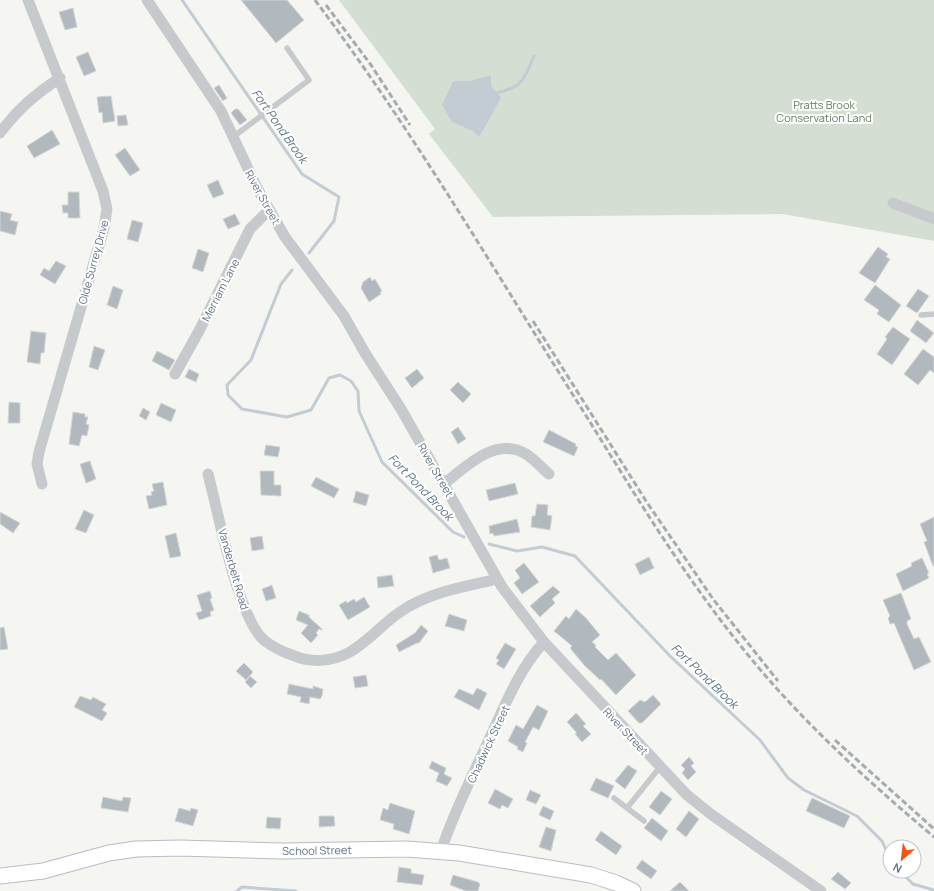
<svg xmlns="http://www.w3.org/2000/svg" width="934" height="891" font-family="Manrope,sans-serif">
<rect width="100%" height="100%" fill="#f5f6f1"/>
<path fill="#d5ded2" d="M 339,0 L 934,0 L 934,241 L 783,214 L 493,217 L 429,134 L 435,129 Z"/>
<path fill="#c2ccd2" d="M 488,76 L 491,76 L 491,86 L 501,98 L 479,137 L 473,131 L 452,122 L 442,105 L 453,81 L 470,81 Z"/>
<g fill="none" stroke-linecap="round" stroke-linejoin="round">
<path stroke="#c2ccd2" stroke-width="3" d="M 182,0 L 302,174 L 339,197 L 334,221 L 309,253
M 497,93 C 524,86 523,80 534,56
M 292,270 L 281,284 L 251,360 L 227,385 L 228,395 L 242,409 L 287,417 L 311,410 L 329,378 L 340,375 L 351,381 L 358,391 L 359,411 L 382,462 L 453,532 L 464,537
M 489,544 L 517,551 L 542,547 L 575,556 L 670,656 L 760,740 L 788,778 L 804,790 L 857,816 L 882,841 L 890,859
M 900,871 L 913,884 L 934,890
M 237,891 L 242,887 L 296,891"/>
</g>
<path fill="#b1b8be" stroke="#d6d7d4" d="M 241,0 L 287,0 L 304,20 L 276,43 Z
M 73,8 L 77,27 L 65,30 L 59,12 Z
M 88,52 L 96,71 L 84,76 L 76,57 Z
M 219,85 L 227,98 L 223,101 L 214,88 Z
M 111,96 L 115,121 L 103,123 L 102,112 L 99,113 L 97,97 Z
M 235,109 L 238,109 L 247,120 L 240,125 L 231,113 Z
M 126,115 L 128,125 L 118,126 L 117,116 Z
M 52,130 L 60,144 L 34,158 L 27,146 Z
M 125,148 L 140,170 L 130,176 L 115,155 Z
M 218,180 L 224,194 L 213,198 L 207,185 Z
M 68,192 L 79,192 L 80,218 L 68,218 L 68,213 L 63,213 L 62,205 L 68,205 Z
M 0,211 L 12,214 L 10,220 L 18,222 L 15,235 L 0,231 Z
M 235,214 L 240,224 L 228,229 L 223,219 Z
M 132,220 L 143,223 L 138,242 L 127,239 Z
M 878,247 L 888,254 L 886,257 L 890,259 L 875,283 L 859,273 Z
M 198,249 L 209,253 L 203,272 L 192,268 Z
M 56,261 L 66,266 L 55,284 L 40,275 L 44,268 L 49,271 Z
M 370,277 L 372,281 L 375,279 L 382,291 L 380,292 L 381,294 L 369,302 L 361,288 L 363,282 Z
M 875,285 L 901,305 L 889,322 L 877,314 L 879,310 L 864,300 Z
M 113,286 L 123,290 L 117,309 L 107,305 Z
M 918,289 L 929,296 L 917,313 L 906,306 Z
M 917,320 L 934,333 L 926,343 L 910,331 Z
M 893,327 L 910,339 L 892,365 L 877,354 L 887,339 L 885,337 Z
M 31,331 L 46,333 L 44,353 L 41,353 L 40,364 L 27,362 Z
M 94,346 L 105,350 L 98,370 L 89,367 Z
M 923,349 L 934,357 L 934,373 L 930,370 L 918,385 L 904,374 Z
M 157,351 L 175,360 L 169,370 L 152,361 Z
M 189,369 L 199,374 L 196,382 L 185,377 Z
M 417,369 L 424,378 L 412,388 L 405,378 Z
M 458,382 L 471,394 L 463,403 L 450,390 Z
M 9,402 L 20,403 L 20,423 L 8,423 Z
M 161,403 L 176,410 L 171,422 L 156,415 Z
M 143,408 L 150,412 L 146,420 L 139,416 Z
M 73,412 L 85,414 L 85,417 L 88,417 L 86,424 L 89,425 L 87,436 L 82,435 L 79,446 L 69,444 Z
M 458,427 L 466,439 L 458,444 L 451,432 Z
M 549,430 L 576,444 L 575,446 L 578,447 L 574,456 L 543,442 Z
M 266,445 L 280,447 L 278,457 L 264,455 Z
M 90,461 L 96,479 L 86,483 L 80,464 Z
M 260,471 L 274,471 L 274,485 L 281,485 L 281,496 L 261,495 Z
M 316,477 L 339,489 L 334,498 L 311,486 Z
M 163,482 L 167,505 L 149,509 L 146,496 L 152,495 L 151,492 L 154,491 L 152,484 Z
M 515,483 L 518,494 L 489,501 L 486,490 Z
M 356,491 L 369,495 L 366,506 L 353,502 Z
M 537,504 L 548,505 L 547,515 L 552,516 L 550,530 L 531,527 L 532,516 L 535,516 Z
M 84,510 L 94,515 L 86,533 L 75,529 Z
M 0,512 L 20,523 L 13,533 L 0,524 Z
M 934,517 L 934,566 L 933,566 L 924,542 L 927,541 L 920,524 Z
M 517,519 L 520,532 L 494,536 L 493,533 L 490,534 L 489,526 Z
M 176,533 L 181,556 L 170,558 L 165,536 Z
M 262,536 L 264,549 L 252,551 L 250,538 Z
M 437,555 L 439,560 L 447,558 L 450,568 L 433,573 L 429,557 Z
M 649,557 L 654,568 L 640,575 L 635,564 Z
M 922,558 L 929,573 L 927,574 L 929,578 L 903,591 L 896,574 L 912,566 L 911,563 Z
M 524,563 L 539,582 L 522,594 L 514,583 L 520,578 L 515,570 Z
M 392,575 L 394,586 L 378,588 L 377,577 Z
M 272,585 L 276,598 L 266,601 L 262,589 Z
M 553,586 L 560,592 L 552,599 L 555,603 L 540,617 L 530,606 Z
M 210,591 L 212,598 L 210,599 L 214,610 L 210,612 L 211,616 L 199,620 L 196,613 L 202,611 L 197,595 Z
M 901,593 L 911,619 L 907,621 L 907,624 L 914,639 L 919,637 L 931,662 L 914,670 L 894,623 L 890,624 L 888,618 L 890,616 L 883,600 Z
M 364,597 L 370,607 L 348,620 L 339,605 L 346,601 L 347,603 L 354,599 L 356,602 Z
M 576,609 L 586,618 L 600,635 L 592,642 L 596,645 L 595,647 L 608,660 L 616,653 L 636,675 L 616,695 L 601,679 L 600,680 L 584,665 L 570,648 L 572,646 L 554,631 L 566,616 L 569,619 Z
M 299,611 L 309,615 L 309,617 L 323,630 L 319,629 L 316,633 L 318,635 L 311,643 L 301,633 L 308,625 L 296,620 Z
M 449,614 L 467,620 L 464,631 L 445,626 Z
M 421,625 L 428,631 L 419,643 L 417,643 L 399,652 L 396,645 L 415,633 Z
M 4,627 L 8,649 L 0,650 L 0,628 Z
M 505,643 L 516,649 L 504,669 L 496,664 L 499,660 L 496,658 Z
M 244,663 L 253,672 L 246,680 L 236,671 Z
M 366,675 L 368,686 L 355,688 L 353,677 Z
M 250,676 L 257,682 L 251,688 L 245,682 Z
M 289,684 L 313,689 L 313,686 L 323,689 L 322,696 L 320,699 L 310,697 L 309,704 L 300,702 L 301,697 L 287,694 Z
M 477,688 L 487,693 L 479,710 L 454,697 L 459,689 L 473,695 Z
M 653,695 L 661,704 L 642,723 L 639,723 L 628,711 L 640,700 L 645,702 Z
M 80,696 L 91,700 L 93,697 L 106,704 L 102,710 L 107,713 L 102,721 L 74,707 Z
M 537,705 L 548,711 L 539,730 L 533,727 L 525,742 L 527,743 L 523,752 L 517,749 L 518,747 L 508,741 L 516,725 L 523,729 Z
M 576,713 L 586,724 L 583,726 L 591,734 L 582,742 L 575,734 L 577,733 L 567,722 Z
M 689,757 L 694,763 L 691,766 L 696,772 L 688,780 L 682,773 L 685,769 L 681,765 Z
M 432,761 L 446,768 L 444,774 L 452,778 L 447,786 L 436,781 L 439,773 L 429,768 Z
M 628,765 L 637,771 L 625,789 L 615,781 Z
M 596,778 L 614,786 L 608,798 L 590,790 Z
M 495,789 L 513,799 L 508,808 L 502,805 L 500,809 L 488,803 Z
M 530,790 L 541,795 L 536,804 L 526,800 Z
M 661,791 L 672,799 L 660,815 L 649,807 Z
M 103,797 L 122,801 L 123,797 L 131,798 L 128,812 L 101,808 Z
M 812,798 L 850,816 L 844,828 L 806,811 Z
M 390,803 L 415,811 L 409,834 L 393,829 L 394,824 L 380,820 L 383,808 L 388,810 Z
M 543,806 L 554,811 L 550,820 L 539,815 Z
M 179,808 L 190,811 L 191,808 L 198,810 L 193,826 L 175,821 Z
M 689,811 L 699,819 L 686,837 L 676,829 Z
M 319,816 L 334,816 L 335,826 L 319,827 Z
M 267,817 L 281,818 L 280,829 L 266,828 Z
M 652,818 L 668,831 L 661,841 L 644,828 Z
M 546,827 L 556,830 L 551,851 L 539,847 Z
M 601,831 L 622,846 L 616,855 L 595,840 Z
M 642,860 L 657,871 L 651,879 L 636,868 Z
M 399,867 L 411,869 L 411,873 L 424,875 L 422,885 L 397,882 Z
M 838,872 L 851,883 L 845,889 L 831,879 Z
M 453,875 L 478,882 L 480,884 L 478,891 L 466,891 L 450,885 Z
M 680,882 L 689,891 L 670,891 Z"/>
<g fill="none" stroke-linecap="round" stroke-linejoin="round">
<g stroke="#b8bdc2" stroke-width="17">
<path id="secondary" d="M 0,876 L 43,871 L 109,853 L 136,849 L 180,848 L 282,851 L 407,849 L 459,853 L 591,875 L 616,883 L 633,891"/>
</g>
<path stroke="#c7cacd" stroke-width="5.5" d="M 233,137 L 309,80 L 287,48
M 921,315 L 934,314
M 614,798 L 644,821
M 627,808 L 660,767"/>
<path stroke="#c7cacd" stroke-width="11" d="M 28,0 L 103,191 L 107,209 L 104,228 L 39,452 L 37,464 L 42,484
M 147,0 L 221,111 L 257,188 L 285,237 L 344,316 L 365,353 L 401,409 L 502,587 L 544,642 L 687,795 L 712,815 L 821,891
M 0,133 C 16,111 36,93 60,78
M 893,203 L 934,219
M 175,374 L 199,331 L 250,229 L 269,210
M 208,474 C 218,511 238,620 265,641 C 273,647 283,652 292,655 C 310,663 331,662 348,653 C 367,643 382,624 400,612 C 428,592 465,587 497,579
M 444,484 C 466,466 496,436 526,454 C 534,459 542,468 549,474
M 441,851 C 453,814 471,779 487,744 C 503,710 518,670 544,642"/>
<use href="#secondary" stroke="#fff" stroke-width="15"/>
<path stroke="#a6abb1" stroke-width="3" stroke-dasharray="6 3" stroke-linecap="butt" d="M 315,0 C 414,132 497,275 585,414 C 634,493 682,573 740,645 C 797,717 864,778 934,837
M 326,5 L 371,65 L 410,125
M 533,321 L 646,501 L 713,599 L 778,681
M 835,740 L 934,829"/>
</g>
<g text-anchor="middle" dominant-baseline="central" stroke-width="4" stroke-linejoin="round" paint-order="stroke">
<g font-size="11" fill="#657c61" stroke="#fff">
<text x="824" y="104">Pratts Brook<tspan x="824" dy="13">Conservation Land</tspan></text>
</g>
<g font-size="11" fill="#617385" stroke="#fff">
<text transform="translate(263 197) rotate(61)">River Street</text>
<text transform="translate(93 262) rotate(-75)">Olde Surrey Drive</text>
<text transform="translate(220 290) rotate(-63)">Merriam Lane</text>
<text transform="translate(436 470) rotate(60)">River Street</text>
<text transform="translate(234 569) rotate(74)">Vanderbelt Road</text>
<text transform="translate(626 731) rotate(47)">River Street</text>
<text transform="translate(488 744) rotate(-65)">Chadwick Street</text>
<text transform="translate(317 850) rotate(-1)">School Street</text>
</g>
<g font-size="12" font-style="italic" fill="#5d7683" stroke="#fff">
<text transform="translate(280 126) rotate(55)">Fort Pond Brook</text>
<text transform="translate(421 487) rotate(46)">Fort Pond Brook</text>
<text transform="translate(705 676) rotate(44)">Fort Pond Brook</text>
</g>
</g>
<g transform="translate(902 859) rotate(208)"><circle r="19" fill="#ffffff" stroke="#c0c7ce"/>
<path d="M0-3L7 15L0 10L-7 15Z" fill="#f35414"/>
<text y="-6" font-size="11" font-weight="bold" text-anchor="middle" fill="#617385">N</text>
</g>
</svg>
